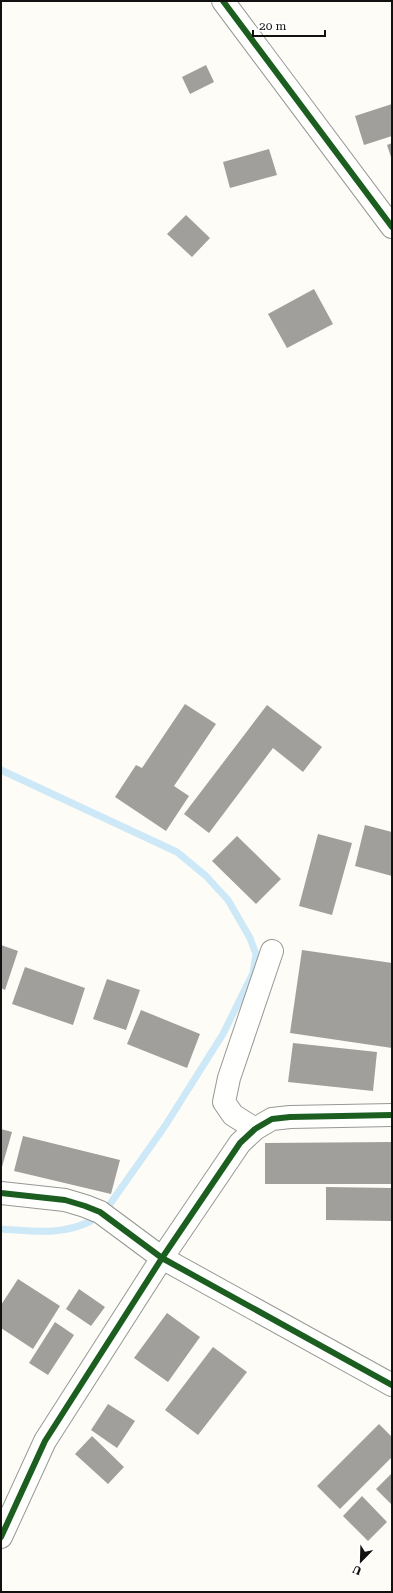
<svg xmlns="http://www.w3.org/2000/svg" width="393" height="1593" font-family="'Roboto Serif',serif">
<rect width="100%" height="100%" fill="#fdfcf7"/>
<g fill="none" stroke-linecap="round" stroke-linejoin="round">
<path stroke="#cde8f7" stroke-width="7" d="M 1,770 L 177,852 L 206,876 L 228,900 L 250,938 L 256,954 L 253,973 L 223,1034 L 165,1126 L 110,1204
M 1,1229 C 34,1231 61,1236 91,1221"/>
</g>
<path fill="#a19f9c" d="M 206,65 L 214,82 L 190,94 L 182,77 Z
M 392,104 L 392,136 L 364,145 L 355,116 Z
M 392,143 L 392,160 L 387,145 Z
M 269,149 L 277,175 L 230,188 L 223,162 Z
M 186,215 L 210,238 L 192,257 L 167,234 Z
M 314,289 L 333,324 L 287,348 L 268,314 Z
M 185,704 L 216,724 L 174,786 L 189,796 L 166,831 L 115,797 L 136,765 L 142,768 Z
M 267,705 L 322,747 L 303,772 L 273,748 L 209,833 L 184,814 Z
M 365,825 L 392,832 L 392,876 L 355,866 Z
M 318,834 L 352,843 L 332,915 L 299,906 Z
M 237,836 L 281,879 L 256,904 L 212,861 Z
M 1,945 L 18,951 L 5,990 L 1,988 Z
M 302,950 L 392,963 L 392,1048 L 290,1033 Z
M 25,967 L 85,988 L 73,1025 L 12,1004 Z
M 107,979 L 140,990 L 126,1030 L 93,1019 Z
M 141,1010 L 200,1034 L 187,1068 L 127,1044 Z
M 293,1043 L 377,1052 L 373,1091 L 288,1082 Z
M 1,1129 L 12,1132 L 2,1167 L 1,1166 Z
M 23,1136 L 120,1160 L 111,1194 L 14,1171 Z
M 392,1142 L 392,1184 L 265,1184 L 265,1143 Z
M 326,1187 L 392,1188 L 392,1221 L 326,1220 Z
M 18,1279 L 60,1306 L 33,1349 L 1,1328 L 1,1305 Z
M 79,1289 L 105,1307 L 91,1326 L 66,1309 Z
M 167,1313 L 200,1337 L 168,1382 L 134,1358 Z
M 55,1322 L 74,1335 L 48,1375 L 29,1363 Z
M 213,1347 L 247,1372 L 198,1435 L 165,1410 Z
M 108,1404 L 135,1421 L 117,1448 L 91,1430 Z
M 379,1424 L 392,1437 L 392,1457 L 340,1509 L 317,1486 Z
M 92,1436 L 124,1467 L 108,1484 L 75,1454 Z
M 392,1473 L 392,1505 L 376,1489 Z
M 362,1496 L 387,1522 L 368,1541 L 343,1516 Z"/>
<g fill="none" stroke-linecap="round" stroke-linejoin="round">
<g stroke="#979795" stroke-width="24">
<path id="minor" d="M 223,1 L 392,227
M 255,1129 L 233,1115 L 224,1102 L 229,1078 L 272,951
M 1,1193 L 65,1200 L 85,1206 L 100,1212 L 162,1258 L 392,1385
M 1,1537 L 45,1441 L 162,1258 L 240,1143 L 255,1129 L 272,1119 L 290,1117 L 392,1115"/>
</g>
<use href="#minor" stroke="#fffffe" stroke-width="22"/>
<g stroke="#fff" stroke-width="8">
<path id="cycleway" d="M 223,1 L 392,227
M 1,1193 L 65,1200 L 85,1206 L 100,1212 L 162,1258 L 392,1385
M 1,1537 L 45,1441 L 162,1258 L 240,1143 L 255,1129 L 272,1119 L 290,1117 L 392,1115"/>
</g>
<use href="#cycleway" stroke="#1b5e20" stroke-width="6"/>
</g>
<rect width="393" height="1593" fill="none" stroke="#111111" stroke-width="4"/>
<g transform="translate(361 1561) rotate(203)" stroke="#ffffff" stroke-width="3" paint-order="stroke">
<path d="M0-3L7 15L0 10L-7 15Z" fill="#111111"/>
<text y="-6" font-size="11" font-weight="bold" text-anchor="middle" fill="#111111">U</text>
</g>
<path d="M253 30v6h72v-6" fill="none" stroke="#111111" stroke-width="2"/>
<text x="259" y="30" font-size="12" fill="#111111" stroke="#ffffff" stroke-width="3" paint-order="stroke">20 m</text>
</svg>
